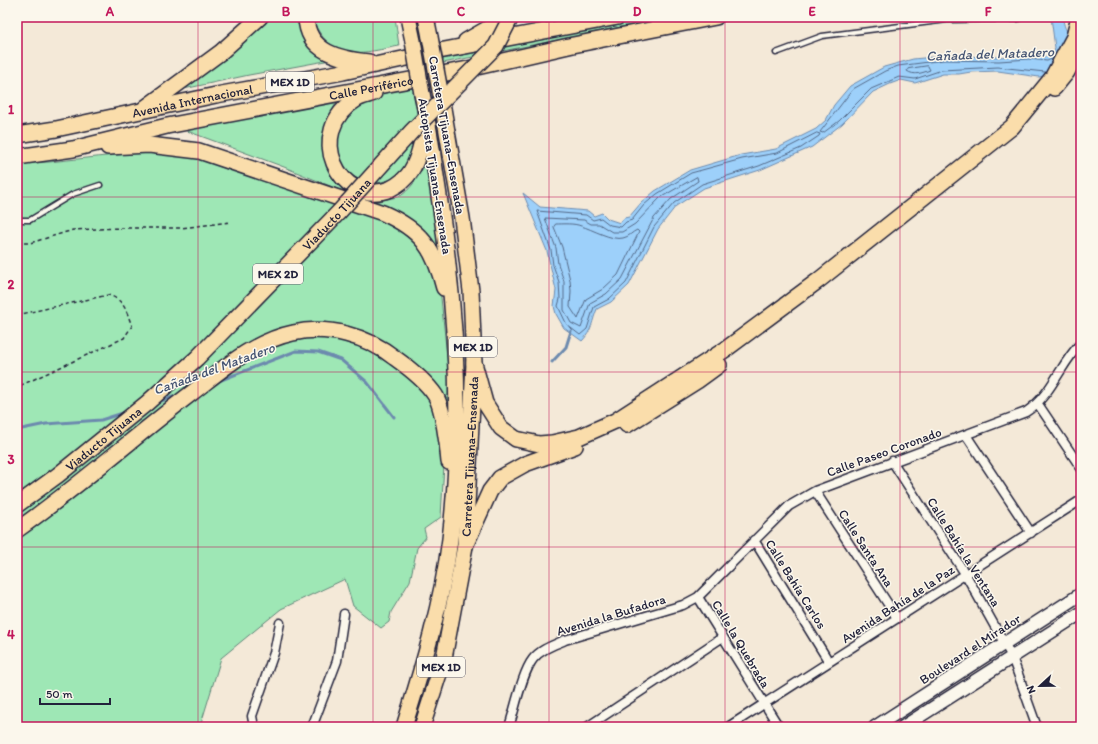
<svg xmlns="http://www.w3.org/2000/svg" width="1098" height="744" font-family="Itim,sans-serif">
<rect width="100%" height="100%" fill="#f4e9d8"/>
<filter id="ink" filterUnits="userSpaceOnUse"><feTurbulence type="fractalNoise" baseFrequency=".025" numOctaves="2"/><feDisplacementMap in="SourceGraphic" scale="8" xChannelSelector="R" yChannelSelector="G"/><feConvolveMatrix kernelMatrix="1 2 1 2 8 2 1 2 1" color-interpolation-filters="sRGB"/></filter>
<g filter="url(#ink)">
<path fill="#9ee7b5" stroke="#608478" d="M 250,17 L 296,17 C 303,44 314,47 336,59 L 249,75 L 165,93 Z
M 311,17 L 395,17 L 399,46 C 357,54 332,63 311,17 Z
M 656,17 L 671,17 L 443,63 L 442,59 Z
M 413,82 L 419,130 L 418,146 L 404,171 L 392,179 L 374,184 L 362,182 L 349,173 L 336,155 L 338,123 L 364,95 Z
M 339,99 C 330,112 322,130 323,147 C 324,171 345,198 369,201 C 375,202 382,200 388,199 C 392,198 398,197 402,195 C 414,186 422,171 428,157 L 438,250 L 424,233 L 386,209 L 284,167 L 179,128 Z
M 144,152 L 182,153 L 397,222 L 421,240 L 440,288 L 449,377 L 441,517 L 424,529 L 426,537 L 417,548 L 410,581 L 391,612 L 389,622 L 381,628 L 353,606 L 345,579 L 281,609 L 221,658 L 200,727 L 17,727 L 17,164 L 49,162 Z"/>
<path fill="#9dd0fa" stroke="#6c8aae" d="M 1051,17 L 1062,17 C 1066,31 1065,34 1081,35 L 1081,71 L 1039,77 L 998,71 L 971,72 L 959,74 L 943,74 L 915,83 L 901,80 L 890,84 L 873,92 L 842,124 L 812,147 L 760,170 L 704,188 L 676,206 L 658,229 L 629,285 L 611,302 L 597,309 C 592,321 592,331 582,341 L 564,328 L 556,314 L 554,306 L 556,290 L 547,251 L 523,193 L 540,207 L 588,211 L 594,216 L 602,213 L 608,219 L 620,223 L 624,218 L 629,217 L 641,203 L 655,191 L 690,170 L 741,155 L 776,149 L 816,129 L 826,120 L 834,105 L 850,86 L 884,67 L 913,59 L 944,56 L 999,57 L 1030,55 L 1048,57 L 1053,55 L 1055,48 Z"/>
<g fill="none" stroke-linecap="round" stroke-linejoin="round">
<path stroke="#536887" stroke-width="1" d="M 928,66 L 930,70 C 922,73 914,76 907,71 L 908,69 Z
M 1045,72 L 998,67 L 942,70 L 915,79 L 899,77 L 871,89 L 839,121 L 823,133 L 820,132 L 853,89 L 885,71 L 898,66 L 944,60 L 999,61 L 1029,59 L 1047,61 L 1052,59
M 817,133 L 820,134 L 819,136 L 801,148 L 759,166 L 702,184 L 674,203 L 654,227 L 626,283 L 609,299 L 594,307 L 587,329 L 580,335 L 567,325 L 558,306 L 560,299 L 559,282 L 553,265 L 551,250 L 537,211 L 586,215 L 593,220 L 601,218 L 610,225 L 621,227 L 626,222 L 632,220 L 644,205 L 657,194 L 691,173 L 742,159 L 777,153 Z
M 697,177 L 698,181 L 671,199 L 654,218 L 622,279 L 606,294 L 590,303 L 581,328 L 571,323 L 564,310 L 564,281 L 558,264 L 556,248 L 545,218 L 584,220 L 591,224 L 599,224 L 612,232 L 622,232 L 635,224 L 660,198 Z
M 556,224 C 563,224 574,223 581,226 C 592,229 612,241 623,238 C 629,237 632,232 637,230 L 639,232 L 618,275 L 603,289 L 586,299 L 578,319 L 570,307 L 571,291 L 570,280 L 562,247 L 554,227 Z"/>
<path stroke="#6c8aae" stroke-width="3" d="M 552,362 L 566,347 L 571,331
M 216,382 L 296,351 L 318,352 L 341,360 L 367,382 L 394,417
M 158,402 L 179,395
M 17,430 L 46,424 L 101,420 L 126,412"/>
<g stroke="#22223b" stroke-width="7">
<path id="lane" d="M 947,17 L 947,20 L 1018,19
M 776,53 L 822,36 L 947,20
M 17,220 L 30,220 L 73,194 L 100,185"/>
</g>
<g stroke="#22223b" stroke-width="11">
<path id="street" d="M 1038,404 L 1081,468
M 966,435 L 1031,533
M 892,461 L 966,575 L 1012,657 L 1037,727
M 815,491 L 897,618
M 754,540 L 829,662
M 698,597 L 779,727
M 254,727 L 252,716 L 274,653 L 280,623
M 312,727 L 337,661 L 344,614
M 509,727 C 515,709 522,673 533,659 C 541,649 554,645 565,640 L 683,605 L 698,597 L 789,506 L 815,491 L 1026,412 C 1052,395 1060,364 1081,343
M 587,727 L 723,637
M 728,727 L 1081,500"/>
</g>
<g stroke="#22223b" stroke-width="15">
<path id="secondary" d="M 875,727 L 1081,594
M 903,727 L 1081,613"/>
</g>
<g stroke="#22223b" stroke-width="18">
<g id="highway">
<path d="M 306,17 C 307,53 341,59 369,62"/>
<path d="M 408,17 L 413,41"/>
<path d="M 426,17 L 430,37"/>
<path d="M 466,41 L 492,26 L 498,17"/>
<path d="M 1054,88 L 1067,72 L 1081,46"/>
<path d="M 374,93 C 369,95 362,96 357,99 C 303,131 339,209 390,189 C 398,185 406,179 411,171 C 419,158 422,141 425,125"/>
<path d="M 145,108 L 221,52 L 260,17"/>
<path id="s1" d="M 17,135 L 56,129 L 216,95 L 343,72 L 439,51 L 618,17"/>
<path d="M 108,147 L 149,145 L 199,151 L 383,213 C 421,230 434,248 444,288"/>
<path id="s2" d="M 17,157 L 73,149 L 167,126 L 468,69 L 573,45 L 716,17"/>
<path d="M 474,363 L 485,403 L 501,428 L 516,439 L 539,444 L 552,443 L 579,437 L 615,421 L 726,349 L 819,280 L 1012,127 L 1052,78 L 1074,37 L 1079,17"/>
<path d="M 627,425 L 697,381 L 719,365"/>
<path d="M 17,530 C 78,487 134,437 193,392 C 223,369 254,341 293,333 C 328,325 367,336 395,358 C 409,368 425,380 435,395 C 443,407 448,447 449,462"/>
<path d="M 465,546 L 490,491 L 500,478 L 525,464 L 575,446"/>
<path d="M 404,727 C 423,666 442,603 450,539 C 464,423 456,305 438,189 C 433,157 429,125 422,94"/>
<path id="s3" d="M 422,727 L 444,658 L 465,546 L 474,363 L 471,291 L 462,218 L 440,91"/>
</g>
</g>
<path stroke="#22223b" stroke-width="1.5" stroke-dasharray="4 3" stroke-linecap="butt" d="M 17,243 L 30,243 L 73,230 L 120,228 L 181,228 L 231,222
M 17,315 L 108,295 C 125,300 126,311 132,326 L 124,338 L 17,387"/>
<use href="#lane" stroke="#fbf7ec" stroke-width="4"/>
<use href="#street" stroke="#fbf7ec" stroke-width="8"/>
<use href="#secondary" stroke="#fbf7ec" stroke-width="12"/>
<use href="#highway" stroke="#faddab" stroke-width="15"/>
<g stroke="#22223b" stroke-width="18" stroke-linecap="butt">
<g id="highway-bridge">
<path d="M 430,37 L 440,91"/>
<path d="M 413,41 L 422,94"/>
<path id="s4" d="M 17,505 L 58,475 L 147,403 L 197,358 L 339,212 L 412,131 L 496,46 L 511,17"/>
</g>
</g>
<use href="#highway-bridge" stroke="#faddab" stroke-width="15"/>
</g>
</g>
<path fill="none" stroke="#c2185b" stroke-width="1" stroke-opacity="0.55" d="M 198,17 L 198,727M 373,17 L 373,727M 549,17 L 549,727M 725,17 L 725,727M 900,17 L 900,727M 17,197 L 1081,197M 17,372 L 1081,372M 17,547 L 1081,547"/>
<g text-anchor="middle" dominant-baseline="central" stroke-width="3" stroke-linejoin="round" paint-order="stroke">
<g fill="#fbf7ec" stroke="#636270" stroke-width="1">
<rect x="266" y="72" width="48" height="20" rx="3"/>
<rect x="253" y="264" width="50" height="20" rx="3"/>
<rect x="449" y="337" width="48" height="20" rx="3"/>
<rect x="417" y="657" width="48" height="20" rx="3"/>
</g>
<g font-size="12" font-weight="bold" fill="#22223b">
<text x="290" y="82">MEX 1D</text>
<text x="278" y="274">MEX 2D</text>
<text x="473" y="347">MEX 1D</text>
<text x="441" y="667">MEX 1D</text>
</g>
<g font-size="13" fill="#22223b" stroke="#fbf7ec">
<text stroke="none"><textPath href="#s2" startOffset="361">Calle Periférico</textPath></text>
<text stroke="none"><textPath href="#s1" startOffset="179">Avenida Internacional</textPath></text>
<text transform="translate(447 135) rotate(80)">Carretera Tijuana–Ensenada</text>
<text transform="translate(435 176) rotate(81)">Autopista Tijuana-Ensenada</text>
<text stroke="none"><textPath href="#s4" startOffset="433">Viaducto Tijuana</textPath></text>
<text stroke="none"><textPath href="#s4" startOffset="109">Viaducto Tijuana</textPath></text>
<text transform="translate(884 452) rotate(-20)">Calle Paseo Coronado</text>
<text stroke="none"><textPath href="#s3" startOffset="276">Carretera Tijuana–Ensenada</textPath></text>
<text transform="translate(866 548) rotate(57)">Calle Santa Ana</text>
<text transform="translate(964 552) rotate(58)">Calle Bahía la Ventana</text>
<text transform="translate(796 584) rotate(58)">Calle Bahía Carlos</text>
<text transform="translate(898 604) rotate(-33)">Avenida Bahía de la Paz</text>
<text transform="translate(611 615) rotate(-17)">Avenida la Bufadora</text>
<text transform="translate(741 644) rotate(59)">Calle la Quebrada</text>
<text transform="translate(970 649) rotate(-33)">Boulevard el Mirador</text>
</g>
<g font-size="14" font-style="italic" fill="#475674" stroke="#fbf7ec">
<text transform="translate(990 54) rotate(-2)">Cañada del Matadero</text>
<text transform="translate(214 369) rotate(-20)">Cañada del Matadero</text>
</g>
</g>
<rect width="1098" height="744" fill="none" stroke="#fbf7ec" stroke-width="44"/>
<g transform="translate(1040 686) rotate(248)" stroke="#fbf7ec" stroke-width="3" paint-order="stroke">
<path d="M0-3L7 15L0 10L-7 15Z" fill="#22223b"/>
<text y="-6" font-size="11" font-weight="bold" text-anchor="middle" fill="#22223b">N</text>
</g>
<path d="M40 698v6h70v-6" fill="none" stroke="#22223b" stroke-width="2"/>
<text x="46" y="698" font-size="12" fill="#22223b" stroke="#fbf7ec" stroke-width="3" paint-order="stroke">50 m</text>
<rect x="22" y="22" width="1054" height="700" fill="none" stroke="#c2185b" stroke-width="1.5"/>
<g font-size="13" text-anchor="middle" font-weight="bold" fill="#c2185b">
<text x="110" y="16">A</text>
<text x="286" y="16">B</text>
<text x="461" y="16">C</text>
<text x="637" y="16">D</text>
<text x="812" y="16">E</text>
<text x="988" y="16">F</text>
<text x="11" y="114">1</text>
<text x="11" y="289">2</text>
<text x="11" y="464">3</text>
<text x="11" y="639">4</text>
</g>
</svg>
